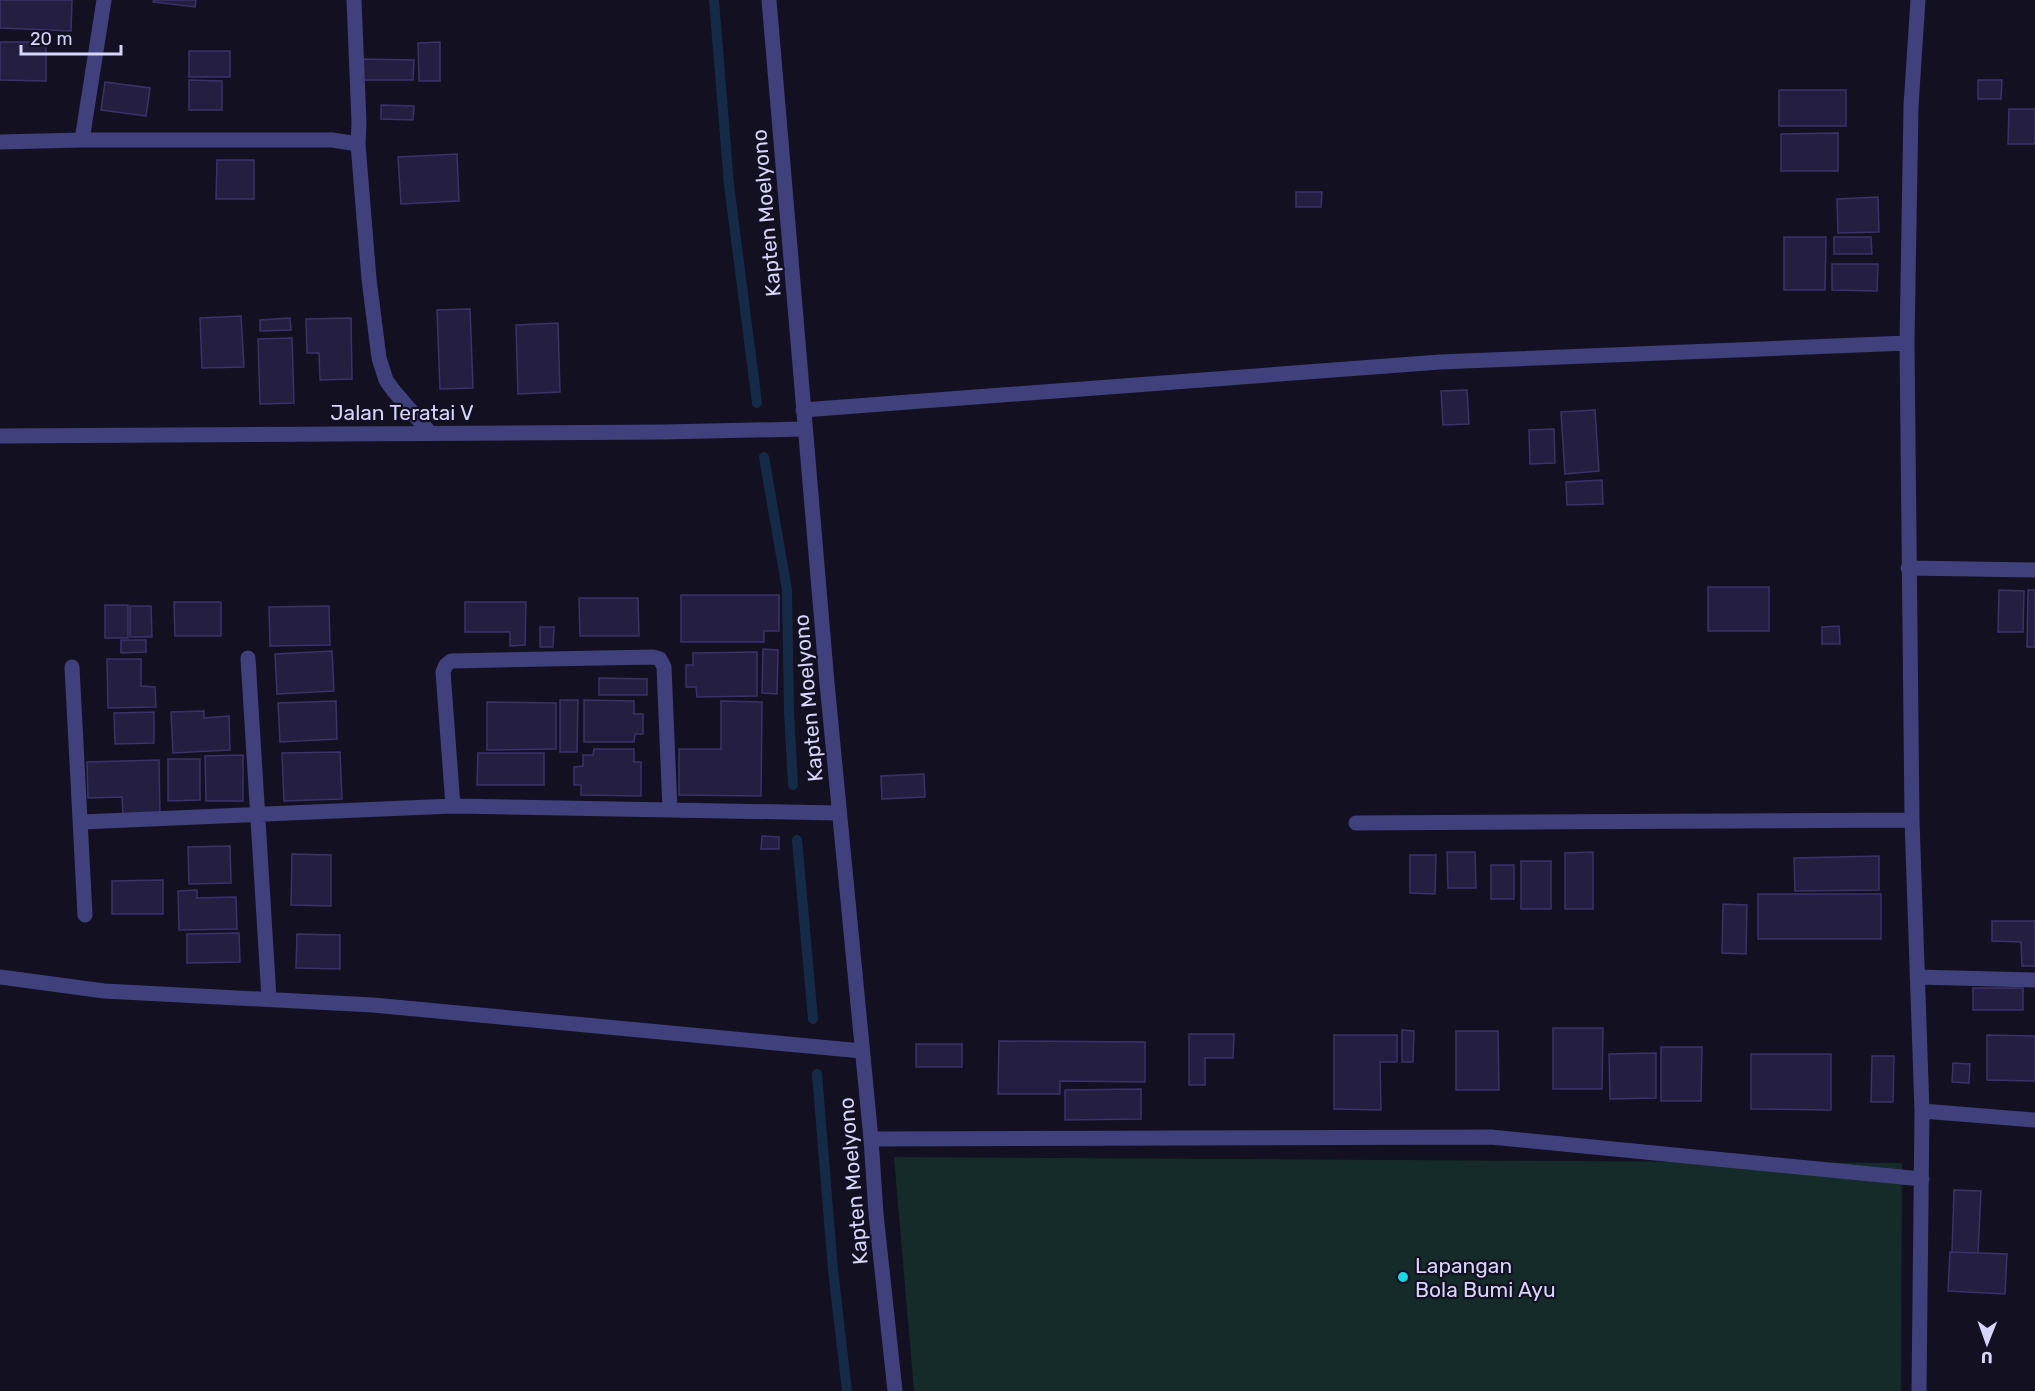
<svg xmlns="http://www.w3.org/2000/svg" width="2035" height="1391" font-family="Rubik,sans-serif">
<rect width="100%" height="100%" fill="#121021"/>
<path fill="#142b29" d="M 894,1157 L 1902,1163 L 1901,1391 L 914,1391 Z"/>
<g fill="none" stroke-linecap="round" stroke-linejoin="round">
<path stroke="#152a47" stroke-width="10" d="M 714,0 L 729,185 L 757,403
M 764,457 L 787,590 L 789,712 L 793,785
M 797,840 L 813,1019
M 817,1074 L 833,1270 L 847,1391"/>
</g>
<path fill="#241e40" stroke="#3b326a" stroke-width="1.5" d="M 0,0 L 72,0 L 71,31 L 0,28 Z
M 154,0 L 196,0 L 195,7 L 153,2 Z
M 0,42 L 46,42 L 46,81 L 0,80 Z
M 440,42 L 440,81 L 419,81 L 418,43 Z
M 189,51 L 230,51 L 230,77 L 189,77 Z
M 362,59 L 414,60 L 413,80 L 362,80 Z
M 189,80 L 222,81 L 222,110 L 189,110 Z
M 1978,80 L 2002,80 L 2001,99 L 1978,99 Z
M 105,82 L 150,88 L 146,116 L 101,110 Z
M 1779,90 L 1846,90 L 1846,126 L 1779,126 Z
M 381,105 L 414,106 L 413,120 L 381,119 Z
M 2009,109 L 2035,109 L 2035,144 L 2008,144 Z
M 1838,133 L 1838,171 L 1781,171 L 1781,134 Z
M 457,154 L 459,201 L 401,204 L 398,157 Z
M 217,160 L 254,160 L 254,199 L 216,199 Z
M 1296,192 L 1322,192 L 1321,207 L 1296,207 Z
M 1878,197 L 1879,232 L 1838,233 L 1837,199 Z
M 1784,237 L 1826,237 L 1825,290 L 1784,290 Z
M 1834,237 L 1871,237 L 1872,254 L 1834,254 Z
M 1832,264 L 1878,264 L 1877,291 L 1832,290 Z
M 470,309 L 473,388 L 440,389 L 437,310 Z
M 241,316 L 244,367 L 202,368 L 200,318 Z
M 290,318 L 291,330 L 260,331 L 260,320 Z
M 351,318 L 352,379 L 320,380 L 319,353 L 307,353 L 306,319 Z
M 558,323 L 560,392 L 518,394 L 516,325 Z
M 292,338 L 294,403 L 260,404 L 258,339 Z
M 1467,390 L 1469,424 L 1443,425 L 1441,391 Z
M 1595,410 L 1599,471 L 1565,474 L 1561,412 Z
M 1554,429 L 1555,463 L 1530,464 L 1529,430 Z
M 1602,480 L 1603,504 L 1567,505 L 1566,482 Z
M 1708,587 L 1769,587 L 1769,631 L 1708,631 Z
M 1999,590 L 2024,591 L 2023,632 L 1998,632 Z
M 2028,590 L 2035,590 L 2035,647 L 2027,647 Z
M 681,595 L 779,595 L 779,631 L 764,631 L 764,642 L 681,642 Z
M 579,598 L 638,598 L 639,636 L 580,636 Z
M 174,602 L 221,602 L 221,636 L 175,636 Z
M 465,602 L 526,602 L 525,645 L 510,646 L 510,632 L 465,632 Z
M 105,605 L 128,605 L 128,638 L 105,638 Z
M 130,606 L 151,606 L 152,637 L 130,637 Z
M 329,606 L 330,645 L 270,646 L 269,607 Z
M 1839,626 L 1840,644 L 1822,644 L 1822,627 Z
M 540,627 L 554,627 L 553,647 L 540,647 Z
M 121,640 L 146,640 L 146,652 L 121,653 Z
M 763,649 L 778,650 L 777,694 L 762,693 Z
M 332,651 L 334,691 L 277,694 L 275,654 Z
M 757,652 L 757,696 L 697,697 L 696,687 L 686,687 L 686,665 L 693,665 L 693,653 Z
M 107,659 L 141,659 L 141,686 L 155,687 L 156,707 L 108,708 Z
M 599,678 L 647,679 L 647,695 L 599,695 Z
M 560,700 L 578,700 L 577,752 L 560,752 Z
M 584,700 L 634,701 L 634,714 L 643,714 L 643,734 L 635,734 L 634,742 L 584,742 Z
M 336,701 L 337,739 L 280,742 L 278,703 Z
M 721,701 L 762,702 L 761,796 L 679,795 L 679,749 L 721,749 Z
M 487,702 L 556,703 L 556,749 L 487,750 Z
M 204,711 L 204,718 L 229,716 L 230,750 L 173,753 L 171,712 Z
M 154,712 L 154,743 L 115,744 L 114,713 Z
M 594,749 L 634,749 L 634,762 L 641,762 L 641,796 L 581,795 L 581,785 L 574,785 L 574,767 L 583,766 L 583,755 L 593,755 Z
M 340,752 L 342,799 L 284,801 L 282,753 Z
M 478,753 L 544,753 L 544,785 L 477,785 Z
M 243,755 L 243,801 L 206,801 L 205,756 Z
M 168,759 L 200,759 L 200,800 L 168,801 Z
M 159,760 L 160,815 L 123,816 L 122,797 L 88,798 L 87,762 Z
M 924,774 L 925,797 L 882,799 L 881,776 Z
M 762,836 L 779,837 L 779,849 L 761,849 Z
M 230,846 L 231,883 L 189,884 L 188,847 Z
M 1447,852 L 1475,852 L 1476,888 L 1448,888 Z
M 1593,852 L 1593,909 L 1565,909 L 1565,853 Z
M 292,854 L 331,855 L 331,906 L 291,905 Z
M 1410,855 L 1436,855 L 1435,894 L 1410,893 Z
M 1879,856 L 1879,890 L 1795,891 L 1794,858 Z
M 1521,861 L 1551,861 L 1551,909 L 1521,909 Z
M 1491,865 L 1514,865 L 1514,899 L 1491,899 Z
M 163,880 L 163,914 L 112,914 L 112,881 Z
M 197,890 L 197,898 L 236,897 L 237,929 L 179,930 L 178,891 Z
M 1758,894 L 1881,894 L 1881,939 L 1758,939 Z
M 1723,904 L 1747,905 L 1746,954 L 1722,953 Z
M 1992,921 L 2035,921 L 2035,966 L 2022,966 L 2021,942 L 1992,941 Z
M 239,933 L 240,962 L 187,963 L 187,934 Z
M 297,934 L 340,935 L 340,969 L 296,968 Z
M 1973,988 L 2023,988 L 2023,1010 L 1973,1010 Z
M 1553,1028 L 1603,1028 L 1602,1089 L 1553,1089 Z
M 1402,1030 L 1414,1031 L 1413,1062 L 1402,1062 Z
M 1456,1031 L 1498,1031 L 1499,1090 L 1456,1090 Z
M 1189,1034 L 1234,1034 L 1233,1058 L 1205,1058 L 1205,1085 L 1189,1085 Z
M 1334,1035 L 1397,1035 L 1397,1062 L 1380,1062 L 1381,1110 L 1334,1109 Z
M 1987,1035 L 2035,1036 L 2035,1081 L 1987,1080 Z
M 999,1041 L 1145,1042 L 1145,1082 L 1060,1081 L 1060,1094 L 998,1094 Z
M 916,1044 L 962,1044 L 962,1067 L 916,1067 Z
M 1661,1047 L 1702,1047 L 1701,1101 L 1661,1101 Z
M 1656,1053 L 1656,1098 L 1610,1099 L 1609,1054 Z
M 1751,1054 L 1831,1054 L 1831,1110 L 1751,1109 Z
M 1872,1056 L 1894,1056 L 1893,1102 L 1871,1102 Z
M 1953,1063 L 1970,1064 L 1969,1083 L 1952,1082 Z
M 1141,1089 L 1141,1119 L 1065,1120 L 1065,1090 Z
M 1954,1190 L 1981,1191 L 1978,1253 L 1952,1252 Z
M 1950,1252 L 2007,1254 L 2005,1294 L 1948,1291 Z"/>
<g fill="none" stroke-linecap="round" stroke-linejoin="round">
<path stroke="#40407c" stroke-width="15" d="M 354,0 L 359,123 L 358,144
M 1918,0 L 1911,106 L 1907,343 L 1912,820 L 1922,1111 L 1919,1391
M 82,140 L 104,0
M 0,142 L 82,140 L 332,140 L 358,144 L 369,279 L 379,358 L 386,380 L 393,390 L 430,433
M 803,410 L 1440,362 L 1907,343
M 0,436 L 664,432 L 805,429
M 1908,568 L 2035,570
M 248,658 L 269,998
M 72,667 L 85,915
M 453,806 L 443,672 L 446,665 L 451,661 L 653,657 L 660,659 L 664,667 L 670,810
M 81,822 L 453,806 L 839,813
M 1356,823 L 1912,820
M 0,977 L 104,991 L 373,1005 L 862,1051
M 1917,977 L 2035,980
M 1922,1111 L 2035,1120
M 871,1139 L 1491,1137 L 1922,1179"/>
<path stroke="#40407c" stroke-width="15" d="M 769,0 L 827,683 L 871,1139 L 876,1214 L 895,1391"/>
</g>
<circle fill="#18d8e4" stroke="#121021" stroke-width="2" cx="1403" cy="1277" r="6"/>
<g text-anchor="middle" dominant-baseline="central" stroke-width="4.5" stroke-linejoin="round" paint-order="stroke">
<g font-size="21" fill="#d8d5fb" stroke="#121021">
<text transform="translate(766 213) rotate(-95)">Kapten Moelyono</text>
<text x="402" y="412">Jalan Teratai V</text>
<text transform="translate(808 698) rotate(-95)">Kapten Moelyono</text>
<text transform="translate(853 1181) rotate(-95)">Kapten Moelyono</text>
</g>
<g font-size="21" fill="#d8d5fb" stroke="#121021" text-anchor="start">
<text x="1415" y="1265">Lapangan<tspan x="1415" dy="24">Bola Bumi Ayu</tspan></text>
</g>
</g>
<g transform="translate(1987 1343) rotate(181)" stroke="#121021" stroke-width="4.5" paint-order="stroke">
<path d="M0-4.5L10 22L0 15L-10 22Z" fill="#d8d5fb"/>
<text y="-9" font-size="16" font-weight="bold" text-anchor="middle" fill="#d8d5fb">U</text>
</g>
<path d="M21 45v9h100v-9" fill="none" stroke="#d8d5fb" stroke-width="3"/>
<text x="30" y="45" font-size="18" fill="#d8d5fb" stroke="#121021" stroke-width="4.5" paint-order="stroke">20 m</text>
</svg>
